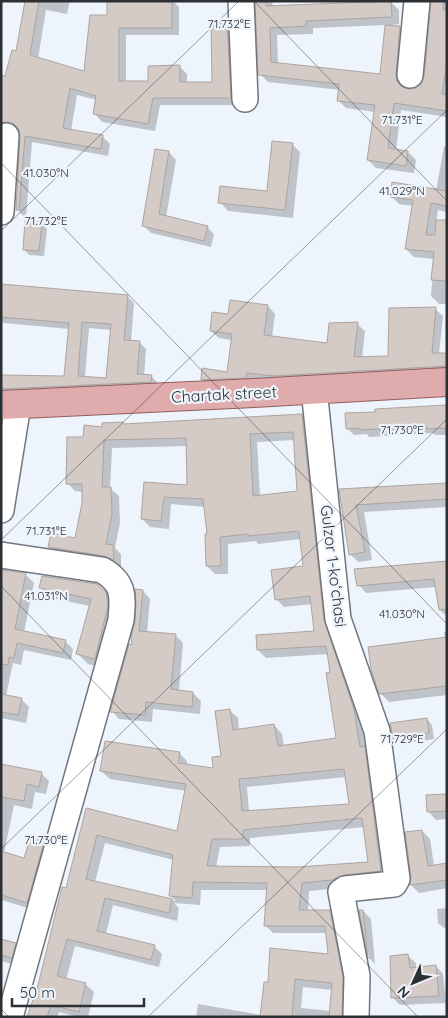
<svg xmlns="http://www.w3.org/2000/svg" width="448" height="1018" font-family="Quicksand,sans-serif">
<rect width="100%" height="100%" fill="#edf4fb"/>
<path fill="#0003" fill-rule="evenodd" d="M 26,1 L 70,1 L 67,14 L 46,10 L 38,59 L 86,72 L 108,16 L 108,1 L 173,1 L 179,7 L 179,35 L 126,35 L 126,82 L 150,82 L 180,67 L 187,74 L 187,84 L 213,83 L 227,22 L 234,30 L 238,105 L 160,105 L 155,131 L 102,122 L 95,114 L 97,100 L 77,95 L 71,131 L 102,136 L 110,144 L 108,156 L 32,142 L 26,217 L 24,217 L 17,209 L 20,130 L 16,129 L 8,130 L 1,136 L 1,77 L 6,78 L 17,53 Z
M 257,1 L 272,1 L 273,7 L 391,2 L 399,10 L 399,24 L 391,25 L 391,26 L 400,27 L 407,35 L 403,82 L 404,89 L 416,89 L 422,84 L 426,77 L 432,1 L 447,1 L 447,117 L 401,110 L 396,150 L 408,152 L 416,160 L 414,173 L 376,168 L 368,160 L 375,112 L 346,108 L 339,101 L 340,90 L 268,82 L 260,74 ZM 386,25 L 381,75 L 278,64 L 277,35 L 313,34 L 313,28 Z
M 292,144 L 300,152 L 293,218 L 228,211 L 220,202 L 268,192 Z
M 444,146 L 447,147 L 447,212 L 438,210 L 434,237 L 447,238 L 447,304 L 439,304 L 431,296 L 434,259 L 414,257 L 406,249 L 413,206 L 399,204 L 391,196 L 436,191 Z
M 169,152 L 176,160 L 166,217 L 207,227 L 214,234 L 211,247 L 151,233 L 143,225 Z
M 41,223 L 47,229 L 44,256 L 29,255 L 24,249 Z
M 1,285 L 127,296 L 134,303 L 131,341 L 139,342 L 146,349 L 144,376 L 151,376 L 158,383 L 158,389 L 1,393 L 1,376 L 65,377 L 69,329 L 4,323 L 1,320 ZM 89,328 L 111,330 L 107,379 L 85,377 Z
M 268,306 L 275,314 L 272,337 L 328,345 L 357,324 L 365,331 L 362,358 L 389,357 L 435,309 L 443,316 L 439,354 L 447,354 L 447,374 L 209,387 L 202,379 L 228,373 L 232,340 L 219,338 L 211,331 L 229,316 Z
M 447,407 L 447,435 L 435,435 L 433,433 L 369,437 L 367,434 L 354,435 L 347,428 Z
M 302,415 L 310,423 L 366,750 L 372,756 L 389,879 L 341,888 L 309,891 L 308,911 L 329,911 L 338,920 L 350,1017 L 196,1017 L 198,1004 L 262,1015 L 269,983 L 329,955 L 327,933 L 273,933 L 265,925 L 268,890 L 201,890 L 200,905 L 174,903 L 179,908 L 177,921 L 113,905 L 106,934 L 154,946 L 162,954 L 159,967 L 75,946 L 66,980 L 85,984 L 94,992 L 88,1017 L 78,1017 L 59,1012 L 57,1017 L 29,1017 L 67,890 L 87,809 L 178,833 L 186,791 L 110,779 L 101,771 L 179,753 L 187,761 L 187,765 L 215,769 L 223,757 L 229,710 L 238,718 L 239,730 L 274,725 L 282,734 L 284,747 L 337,739 L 328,654 L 266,658 L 258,650 L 315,632 L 312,604 L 284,607 L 276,599 L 304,567 L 301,539 L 258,544 L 256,541 L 228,544 L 228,574 L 215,574 L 207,566 L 208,535 L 205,507 L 171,504 L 169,529 L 150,527 L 142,519 L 145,484 L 188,487 L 187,446 L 112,448 L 110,488 L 119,496 L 120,523 L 115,548 L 121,554 L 121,567 L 113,563 L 57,555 L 49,547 L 76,539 L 83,504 L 83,492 L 75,491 L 67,483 L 85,439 L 104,428 L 123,425 ZM 295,440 L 298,492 L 260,496 L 257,442 ZM 346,777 L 350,805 L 249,812 L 247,787 ZM 365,827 L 370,863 L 298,868 L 216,868 L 220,847 L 250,846 L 250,838 ZM 105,843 L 174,860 L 170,896 L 176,901 L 95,882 ZM 303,987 L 333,990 L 331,1011 L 301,1008 Z
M 447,486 L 447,507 L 364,512 L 372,560 L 358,562 L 350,554 L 340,491 Z
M 447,562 L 447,617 L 440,610 L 436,587 L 366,593 L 359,585 Z
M 1,571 L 26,575 L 34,583 L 24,632 L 65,641 L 73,649 L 71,660 L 24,650 L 21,665 L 13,663 L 6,696 L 21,699 L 29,707 L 26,723 L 1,718 Z
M 41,588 L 103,590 L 114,602 L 106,669 L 88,664 L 77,653 L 90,606 L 51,598 Z
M 143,591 L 150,599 L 147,633 L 175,635 L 183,643 L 179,691 L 193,693 L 201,701 L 200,714 L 153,709 L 152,722 L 119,719 L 112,711 L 134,646 Z
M 447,631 L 447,695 L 389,702 L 380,693 L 445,639 L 444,632 Z
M 427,719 L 432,725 L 434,739 L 399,744 L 394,738 Z
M 1,765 L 41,773 L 49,781 L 46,794 L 35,792 L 32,809 L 14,805 L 4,853 L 25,859 L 44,840 L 52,848 L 35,910 L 1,900 Z
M 447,795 L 447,819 L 436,820 L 428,811 Z
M 422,831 L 430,839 L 434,866 L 447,864 L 447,888 L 419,893 L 411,885 Z
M 447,908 L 447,928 L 444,928 L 438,923 L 437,909 Z
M 361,911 L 363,911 L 371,919 L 375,964 L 369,958 Z
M 1,941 L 15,944 L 23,953 L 20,966 L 1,961 Z
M 408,956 L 416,963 L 416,968 L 436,966 L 443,974 L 446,1003 L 400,1005 L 392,997 Z"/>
<path fill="#d4cac6" stroke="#ada4a0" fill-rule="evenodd" d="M 25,1 L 39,1 L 30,55 L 84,71 L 90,15 L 107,15 L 107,1 L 172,1 L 172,28 L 119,28 L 119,81 L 148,81 L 148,66 L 180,65 L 180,82 L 212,82 L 211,21 L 227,21 L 231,98 L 153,98 L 148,124 L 93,114 L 96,96 L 70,88 L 63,128 L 103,135 L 101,149 L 25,136 L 19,210 L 16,210 L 20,136 L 19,129 L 14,124 L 7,122 L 1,123 L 1,75 L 5,76 L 12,50 L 16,51 Z
M 255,1 L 266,1 L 266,6 L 391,1 L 392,17 L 306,21 L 306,26 L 270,28 L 271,62 L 380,74 L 385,25 L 400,26 L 396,74 L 397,81 L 401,86 L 409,89 L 416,88 L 421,84 L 424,77 L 431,1 L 444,1 L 443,10 L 447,10 L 447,62 L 442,94 L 447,95 L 447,111 L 394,103 L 388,148 L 408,151 L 406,166 L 367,160 L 375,105 L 337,101 L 339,84 L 258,75 Z
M 272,141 L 293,143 L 285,210 L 218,203 L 220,186 L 267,191 Z
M 155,149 L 169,151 L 159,214 L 208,226 L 204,241 L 142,226 Z
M 392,182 L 447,191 L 447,206 L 431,203 L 426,235 L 435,235 L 436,220 L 447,220 L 447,281 L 431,280 L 434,252 L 405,249 L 413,200 L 390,197 Z
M 25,221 L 42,222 L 39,251 L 23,250 Z
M 1,284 L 128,295 L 124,340 L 140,341 L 137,374 L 152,375 L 151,382 L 1,389 L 1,375 L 64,376 L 69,323 L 1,317 ZM 82,322 L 111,324 L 106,378 L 78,376 Z
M 230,300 L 268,305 L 264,335 L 327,343 L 329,323 L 358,322 L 354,357 L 388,356 L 389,308 L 436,307 L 432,353 L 447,353 L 447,366 L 273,376 L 247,373 L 246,378 L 201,380 L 202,368 L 227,372 L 232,334 L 210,331 L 212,312 L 228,314 Z
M 447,405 L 447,428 L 427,429 L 426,426 L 360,430 L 360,428 L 346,429 L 345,413 L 375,412 L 375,409 Z
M 302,414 L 324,620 L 354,709 L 360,747 L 365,746 L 381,871 L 344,875 L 332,880 L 302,883 L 299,910 L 330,910 L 343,977 L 342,1017 L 329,1017 L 332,983 L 295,979 L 292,1017 L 260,1017 L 264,982 L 268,982 L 270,948 L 328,954 L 325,926 L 264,926 L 267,883 L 193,882 L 192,898 L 169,896 L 173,855 L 97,835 L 86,879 L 172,899 L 169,913 L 105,898 L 97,931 L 155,945 L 151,960 L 67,939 L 57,976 L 86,983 L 79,1012 L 51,1005 L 47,1017 L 27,1017 L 38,985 L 62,887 L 66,888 L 86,808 L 177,831 L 186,784 L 100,771 L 105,741 L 180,752 L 178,763 L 213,768 L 212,757 L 221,756 L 215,711 L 230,709 L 233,730 L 274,724 L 278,746 L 336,738 L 326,673 L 330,672 L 326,646 L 257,650 L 256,635 L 314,631 L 310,596 L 275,600 L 271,570 L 303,566 L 299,531 L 249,536 L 248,534 L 220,537 L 221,566 L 206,566 L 205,534 L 207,534 L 203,499 L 164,497 L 161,521 L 141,519 L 144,482 L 187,485 L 186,438 L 104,440 L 102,487 L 111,487 L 112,514 L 106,544 L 113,545 L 114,560 L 104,556 L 48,547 L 51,533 L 75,538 L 82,503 L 82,484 L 66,484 L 67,437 L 83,437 L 84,425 L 102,427 L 102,423 L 123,422 L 123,424 ZM 293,432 L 297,491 L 253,496 L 250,434 ZM 344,769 L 349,804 L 242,811 L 239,779 ZM 362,818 L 368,862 L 298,867 L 207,866 L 212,839 L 243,839 L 243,830 Z
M 447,483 L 447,499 L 356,505 L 365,552 L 349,555 L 339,489 Z
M 447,561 L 447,609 L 439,610 L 434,579 L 357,586 L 354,569 Z
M 1,570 L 26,573 L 15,629 L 66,640 L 63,653 L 17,643 L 14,658 L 9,657 L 8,665 L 1,664 Z
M 42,576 L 97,584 L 106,592 L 108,606 L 95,659 L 76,654 L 91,599 L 39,588 Z
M 135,589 L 143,590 L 139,631 L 176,634 L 171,689 L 193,692 L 192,707 L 146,702 L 145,715 L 110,712 L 129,644 L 132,645 L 131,637 L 135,621 L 136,605 Z
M 447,637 L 447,686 L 379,694 L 371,669 L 368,647 Z
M 1,694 L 22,698 L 18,715 L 1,712 Z
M 427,718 L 429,733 L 393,739 L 390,723 Z
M 1,764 L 42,772 L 39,787 L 27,784 L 24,801 L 1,797 Z
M 447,794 L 447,811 L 427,812 L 426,795 Z
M 422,830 L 428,866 L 447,863 L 447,880 L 410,885 L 411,877 L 405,832 Z
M 31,835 L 45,839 L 27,903 L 1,895 L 1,851 L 24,858 Z
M 359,910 L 363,910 L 368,959 Z
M 1,939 L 16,943 L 12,958 L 1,955 Z
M 408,954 L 410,968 L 436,965 L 439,996 L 391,998 L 390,956 Z"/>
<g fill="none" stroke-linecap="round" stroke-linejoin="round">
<g stroke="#71777e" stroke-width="28">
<path id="minor" d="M 241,1 L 245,99
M 410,75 L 417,1
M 1,212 L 6,136
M 314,389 L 338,619 L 377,731 L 397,879 L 394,884 L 345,889 L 341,892 L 357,976 L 356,1017
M 1,510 L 18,405
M 1,555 L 102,570 C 125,583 123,597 121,620 L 10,1017"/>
</g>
<g stroke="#945c5d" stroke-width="30">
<path id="major" d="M 1,405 L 254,393 L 447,382"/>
</g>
<use href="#minor" stroke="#fff" stroke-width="25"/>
<use href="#major" stroke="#e0abac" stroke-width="28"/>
</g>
<path fill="none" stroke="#2d3033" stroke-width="1" stroke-opacity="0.45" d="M 254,1 L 447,201M 1,163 L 447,624M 1,231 L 239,1M 1,540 L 447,110M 1,586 L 418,1017M 1,849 L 447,419M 1,1009 L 9,1017M 148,1017 L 447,729"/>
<g text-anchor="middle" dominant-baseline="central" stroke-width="4.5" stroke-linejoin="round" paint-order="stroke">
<g font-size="16" fill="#2d3033" stroke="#edf4fb">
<text transform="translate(224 394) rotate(-3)">Chartak street</text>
<text transform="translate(334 566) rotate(83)">Gulzor 1-koʻchasi</text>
</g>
</g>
<g font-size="12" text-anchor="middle" fill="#2d3033" stroke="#edf4fb" stroke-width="4.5" stroke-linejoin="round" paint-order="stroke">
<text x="229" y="28">71.732°E</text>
<text x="402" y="124">71.731°E</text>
<text x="46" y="177">41.030°N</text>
<text x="402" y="195">41.029°N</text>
<text x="46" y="225">71.732°E</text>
<text x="402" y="434">71.730°E</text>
<text x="46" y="535">71.731°E</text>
<text x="46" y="600">41.031°N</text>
<text x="402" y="618">41.030°N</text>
<text x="402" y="743">71.729°E</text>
<text x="46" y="844">71.730°E</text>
</g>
<rect width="448" height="1018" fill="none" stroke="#2d3033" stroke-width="5"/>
<g transform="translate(413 983) rotate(226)" stroke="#edf4fb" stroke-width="4" paint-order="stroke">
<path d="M0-4L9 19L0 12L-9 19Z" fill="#2d3033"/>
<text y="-8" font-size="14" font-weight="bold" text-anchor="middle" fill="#2d3033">N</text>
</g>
<path d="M12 998v8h132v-8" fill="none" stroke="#2d3033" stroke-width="2.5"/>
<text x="20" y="998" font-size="15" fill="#2d3033" stroke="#edf4fb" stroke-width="4" paint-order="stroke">50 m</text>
</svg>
